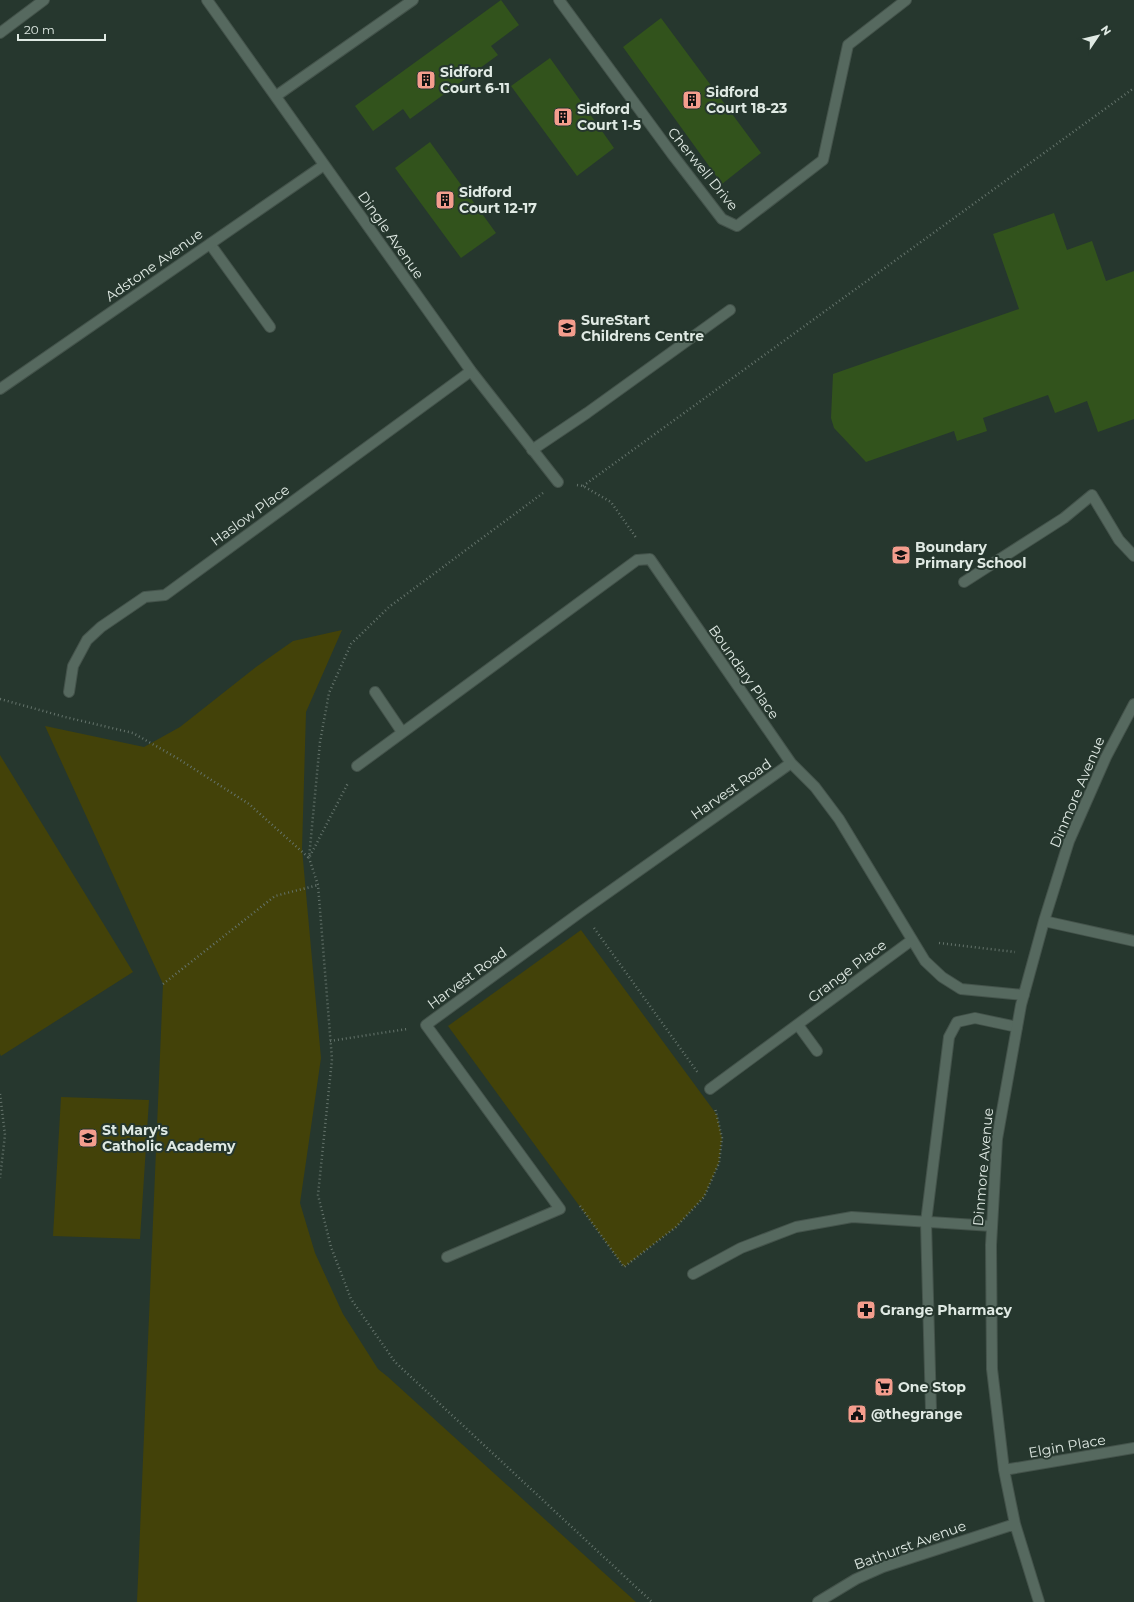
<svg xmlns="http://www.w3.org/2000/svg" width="1134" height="1602" font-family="Montserrat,sans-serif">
<rect width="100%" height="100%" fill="#26372e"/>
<path fill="#434209" d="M 342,630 L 306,712 L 302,849 L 321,1058 L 300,1203 L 315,1253 L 343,1314 L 378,1369 L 388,1377 L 636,1602 L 137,1602 L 163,984 L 45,726 L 144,747 L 180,727 L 256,667 L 293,641 Z
M 0,755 L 133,972 L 1,1056 L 0,1054 Z
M 581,930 L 717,1115 L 722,1138 L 719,1163 L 704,1197 L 676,1227 L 624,1267 L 448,1026 Z
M 61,1097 L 149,1100 L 140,1239 L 53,1236 Z"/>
<path fill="#32531c" d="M 501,0 L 519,25 L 491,46 L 498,55 L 410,119 L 403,109 L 373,131 L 355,106 Z
M 661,18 L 761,153 L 722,184 L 623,47 Z
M 550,58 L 614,148 L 577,176 L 511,86 Z
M 430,142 L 496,233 L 461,258 L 395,168 Z
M 1054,213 L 1067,250 L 1092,241 L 1106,281 L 1134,271 L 1134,419 L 1098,432 L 1087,401 L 1055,413 L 1048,395 L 983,418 L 987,431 L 957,441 L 954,431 L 866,462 L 834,428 L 831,418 L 833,374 L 1019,309 L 993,234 Z"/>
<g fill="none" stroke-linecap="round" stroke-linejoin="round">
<g stroke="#44534b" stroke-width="12">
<path id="service" d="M 210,244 L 270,327
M 532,450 L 587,413 L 730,310
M 964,582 L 1064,518 L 1092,495 L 1119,540 L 1134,556
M 693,1274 L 741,1248 L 796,1227 L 852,1217 L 992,1226
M 931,1410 L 926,1222 L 949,1037 L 957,1022 L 975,1018 L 1017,1027"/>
</g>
<g stroke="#44534b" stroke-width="12">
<path id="minor" d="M 207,0 L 471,371 L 558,482
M 559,0 L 672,154 L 722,219 L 737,226 L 823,160 L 848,45 L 906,0
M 0,33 L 44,0
M 276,96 L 413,0
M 0,389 L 324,165
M 69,692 L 73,666 L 87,640 L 101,627 L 145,597 L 165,595 L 471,371
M 375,692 L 402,732
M 357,766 L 637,560 L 650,559 L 791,763 L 815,787 L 839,819 L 925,961 L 942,977 L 961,989 L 1024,995
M 1044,921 L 1134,941
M 798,1025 L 817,1051
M 710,1089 L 912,940
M 447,1257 L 560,1209 L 426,1025 L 582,911 L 791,763
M 1004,1470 L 1134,1448
M 818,1602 L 856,1579 L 883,1567 L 1015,1524
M 1039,1602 L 1015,1524 L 1004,1470 L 992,1369 L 991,1245 L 997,1139 L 1021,1005 L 1044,921 L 1069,841 L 1106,757 L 1134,704"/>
</g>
<path stroke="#65746c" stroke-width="2.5" stroke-dasharray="1 3" stroke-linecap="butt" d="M 577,485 L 583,486 L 611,502 L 637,539
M 583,486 L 1134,88
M 543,493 L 389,607 L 351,644 L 329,693 L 320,742 L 309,858 L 318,885 L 332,1059 L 318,1195 L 331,1247 L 351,1299 L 395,1362 L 652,1602
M 0,699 L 65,717 L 133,733 L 177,758 L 249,804 L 309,858 L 348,783
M 594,928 L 698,1073
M 939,943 L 1015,952
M 163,984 L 275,896 L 318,885
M 330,1041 L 407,1029
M 0,1094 L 5,1135 L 0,1178
M 580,1206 L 624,1267 L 676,1227 L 704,1197 L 719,1163 L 722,1138 L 715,1108"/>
<use href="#service" stroke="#56695f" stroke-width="10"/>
<use href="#minor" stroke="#56695f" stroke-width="10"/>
</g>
<defs>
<g id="building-square" transform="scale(1)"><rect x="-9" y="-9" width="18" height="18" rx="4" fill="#f49d8d" stroke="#26372e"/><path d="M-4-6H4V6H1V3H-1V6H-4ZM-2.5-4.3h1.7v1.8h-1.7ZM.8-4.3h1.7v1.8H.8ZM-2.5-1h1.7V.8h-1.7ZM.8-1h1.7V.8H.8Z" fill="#111"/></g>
<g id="school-square" transform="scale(1)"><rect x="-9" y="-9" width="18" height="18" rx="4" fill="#f49d8d" stroke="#26372e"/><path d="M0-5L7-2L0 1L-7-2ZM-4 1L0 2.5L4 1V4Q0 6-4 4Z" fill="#111"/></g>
<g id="pharmacy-square" transform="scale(1)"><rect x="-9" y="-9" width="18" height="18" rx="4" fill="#f49d8d" stroke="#26372e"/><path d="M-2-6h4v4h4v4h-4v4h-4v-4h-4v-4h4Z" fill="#111"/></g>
<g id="supermarket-square" transform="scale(1)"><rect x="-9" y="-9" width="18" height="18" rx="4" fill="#f49d8d" stroke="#26372e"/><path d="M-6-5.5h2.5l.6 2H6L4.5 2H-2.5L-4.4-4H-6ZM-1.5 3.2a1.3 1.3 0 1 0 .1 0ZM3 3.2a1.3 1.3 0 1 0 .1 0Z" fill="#111"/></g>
<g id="civic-square" transform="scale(1)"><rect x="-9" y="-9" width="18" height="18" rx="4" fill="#f49d8d" stroke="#26372e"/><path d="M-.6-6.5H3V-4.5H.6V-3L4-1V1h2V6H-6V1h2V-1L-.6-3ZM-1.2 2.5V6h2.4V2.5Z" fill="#111"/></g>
</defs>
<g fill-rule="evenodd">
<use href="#building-square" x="426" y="80"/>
<use href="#building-square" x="692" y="100"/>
<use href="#building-square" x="563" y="117"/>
<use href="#building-square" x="445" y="200"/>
<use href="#school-square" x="567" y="328"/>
<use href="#school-square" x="901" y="555"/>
<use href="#school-square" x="88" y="1138"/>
<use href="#pharmacy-square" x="866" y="1310"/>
<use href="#supermarket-square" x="884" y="1387"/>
<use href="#civic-square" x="857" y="1414"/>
</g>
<g text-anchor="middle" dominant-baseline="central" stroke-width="4" stroke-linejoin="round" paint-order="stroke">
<g font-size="14" font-weight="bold" fill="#dfe9e3" stroke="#26372e" text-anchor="start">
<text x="440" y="72">Sidford<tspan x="440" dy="16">Court 6-11</tspan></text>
<text x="706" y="92">Sidford<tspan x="706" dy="16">Court 18-23</tspan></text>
<text x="577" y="109">Sidford<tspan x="577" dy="16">Court 1-5</tspan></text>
<text x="459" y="192">Sidford<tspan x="459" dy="16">Court 12-17</tspan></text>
<text x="581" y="320">SureStart<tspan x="581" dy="16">Childrens Centre</tspan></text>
<text x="915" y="547">Boundary<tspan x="915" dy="16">Primary School</tspan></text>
<text x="102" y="1130">St Mary's<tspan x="102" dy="16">Catholic Academy</tspan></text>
<text x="880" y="1310">Grange Pharmacy</text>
<text x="898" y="1387">One Stop</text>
<text x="871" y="1414">@thegrange</text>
</g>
<g font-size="14" fill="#dfe9e3" stroke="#26372e">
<text transform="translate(703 169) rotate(51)">Cherwell Drive</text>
<text transform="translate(391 235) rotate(55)">Dingle Avenue</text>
<text transform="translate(154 265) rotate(-35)">Adstone Avenue</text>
<text transform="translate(250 515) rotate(-36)">Haslow Place</text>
<text transform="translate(744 672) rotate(55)">Boundary Place</text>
<text transform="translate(731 789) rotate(-35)">Harvest Road</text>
<text transform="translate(1077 792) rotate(-67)">Dinmore Avenue</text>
<text transform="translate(847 971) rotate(-37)">Grange Place</text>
<text transform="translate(467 978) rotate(-36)">Harvest Road</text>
<text transform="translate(983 1167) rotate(-85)">Dinmore Avenue</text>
<text transform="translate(1067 1446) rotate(-10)">Elgin Place</text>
<text transform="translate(910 1545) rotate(-20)">Bathurst Avenue</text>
</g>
</g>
<g transform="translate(1098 36) rotate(55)" stroke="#26372e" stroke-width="3" paint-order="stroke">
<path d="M0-3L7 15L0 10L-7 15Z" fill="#dfe9e3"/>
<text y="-6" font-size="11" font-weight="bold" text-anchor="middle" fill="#dfe9e3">N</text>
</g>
<path d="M18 34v6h87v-6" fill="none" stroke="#dfe9e3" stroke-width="2"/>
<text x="24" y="34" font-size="12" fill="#dfe9e3" stroke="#26372e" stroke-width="3" paint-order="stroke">20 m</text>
</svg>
